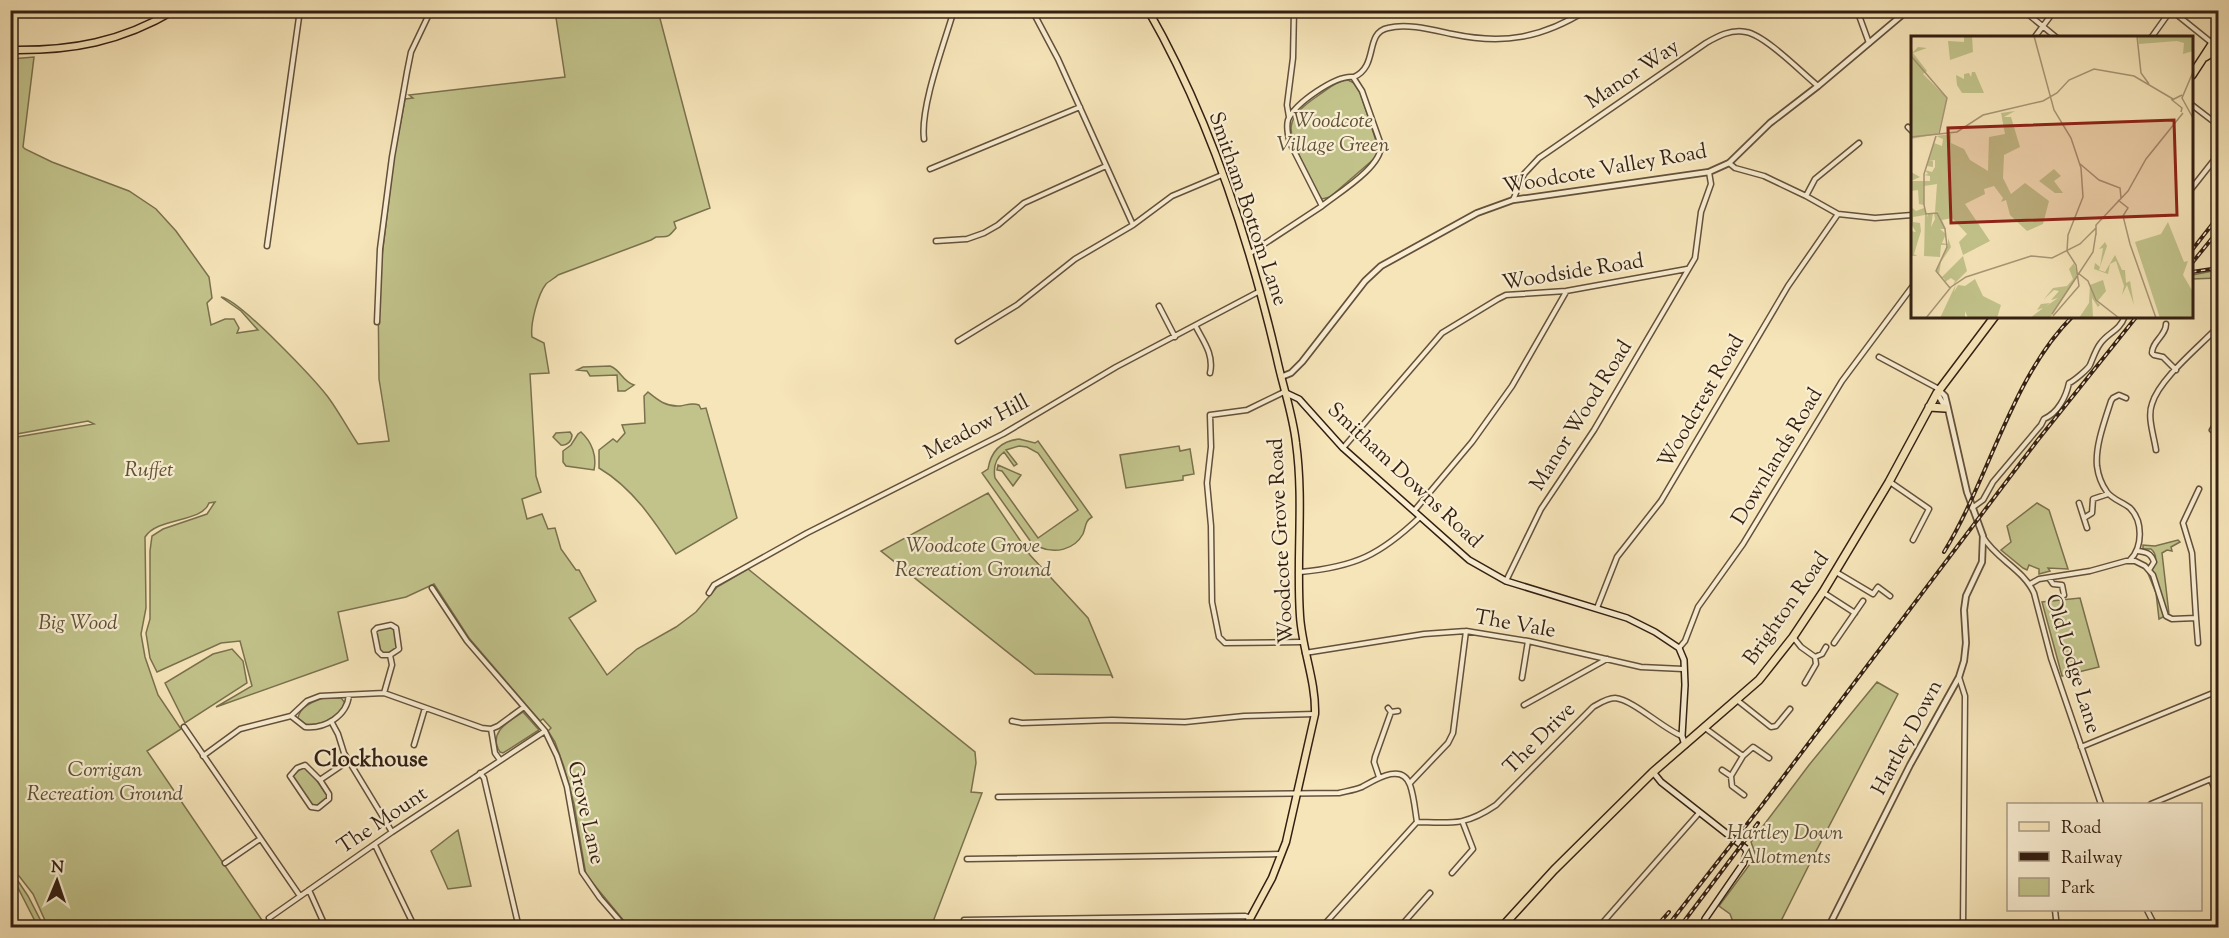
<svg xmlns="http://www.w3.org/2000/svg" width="2229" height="938" font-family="'Sorts Mill Goudy',serif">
<rect width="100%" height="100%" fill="#f6e5b9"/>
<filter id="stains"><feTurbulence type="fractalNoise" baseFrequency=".00333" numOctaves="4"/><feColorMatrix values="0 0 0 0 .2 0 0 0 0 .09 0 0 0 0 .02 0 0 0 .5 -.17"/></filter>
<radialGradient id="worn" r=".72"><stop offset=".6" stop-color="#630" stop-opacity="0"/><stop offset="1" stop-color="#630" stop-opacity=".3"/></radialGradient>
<path fill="#c2c38b" stroke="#7a714e" stroke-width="1.5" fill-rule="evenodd" d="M 555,11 L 658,11 L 710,208 L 674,222 L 676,228 C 667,239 668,236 656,237 L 651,240 L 558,275 C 555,278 549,281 546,284 C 538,294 530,324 532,337 L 544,343 L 549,373 L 530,374 L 536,476 L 541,492 L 522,499 L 527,519 L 542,514 L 548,529 L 555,528 L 561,549 L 576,570 L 579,570 L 596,601 L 569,618 L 607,675 L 637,649 L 676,627 L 696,612 L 717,587 L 748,569 L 975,752 L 976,763 L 971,792 L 982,793 L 931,927 L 629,927 L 586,875 L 574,804 L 564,767 L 555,742 L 548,731 L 551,728 L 543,719 L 540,721 L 469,638 L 434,584 L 406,597 L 338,612 L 348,660 L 216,707 L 252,686 L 240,641 L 221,643 L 157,672 L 150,658 L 146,633 L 150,619 L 150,551 L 152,536 L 163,529 L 207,514 L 215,502 L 209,503 C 202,523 157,517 145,537 L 146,608 L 141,634 L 145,657 L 158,695 L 181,729 L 147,751 L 266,926 L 279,920 L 283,927 L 48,927 L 33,894 L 19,876 L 11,875 L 11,438 L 94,424 L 88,421 L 11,435 L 11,59 L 34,57 L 23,147 L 25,149 L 52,162 L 129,191 L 156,209 L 176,231 L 209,277 L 212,298 L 207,303 L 211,325 L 225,319 L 234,319 L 239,328 L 237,333 L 258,330 L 241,311 L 221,297 C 239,299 314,379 328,397 C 339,412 348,429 358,444 L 389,441 L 379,379 L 378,289 L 394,157 L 405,99 L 413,98 L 409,95 L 565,77 Z
M 1348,80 L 1354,83 L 1360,92 L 1379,150 L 1375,158 L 1330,197 L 1322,199 C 1314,190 1309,176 1304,166 C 1287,129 1282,120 1319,95 C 1328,89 1336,81 1348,80 Z
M 2218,270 L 2218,278 L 2192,279 L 2192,275 Z
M 610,366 C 621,370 622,381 634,385 L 625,391 L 618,391 L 617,375 L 590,376 L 587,371 L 577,370 L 583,367 Z
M 648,392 C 658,400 666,407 680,406 C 687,405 692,402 699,405 L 701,409 L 706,408 L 737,518 L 676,554 C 655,522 633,488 599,468 L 599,450 L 613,439 L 617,442 L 625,433 L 622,425 L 645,423 L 644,396 Z
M 570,432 L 572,435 C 572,441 567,446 561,445 L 553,437 L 556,433 Z
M 581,432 C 592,442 597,456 594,470 L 566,466 L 563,462 L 563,451 L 571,445 L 578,434 Z
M 1019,439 L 1035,443 L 1038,441 L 1092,517 C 1085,521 1086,526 1083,534 C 1074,550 1055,554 1039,547 L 1036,549 L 982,473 L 988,469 C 991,451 1001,441 1019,439 ZM 1019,446 L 1027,447 L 1038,453 L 1078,510 L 1038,538 L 995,478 C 993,467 996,458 1004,452 L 1014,466 L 1017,464 L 1006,450 Z
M 1179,446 L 1180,451 L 1190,449 L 1194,474 L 1183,476 L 1183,480 L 1126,488 L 1120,455 Z
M 998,465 L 1021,475 L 1013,486 L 1002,471 L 997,470 Z
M 988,493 L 1030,555 L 1088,618 L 1113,678 L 1111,675 L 1035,674 L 881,551 Z
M 2037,503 L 2049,510 L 2068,569 L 2048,568 L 2050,571 L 2039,574 L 2039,569 L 2029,565 L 2027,570 L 2023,568 L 2001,550 L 2011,542 L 2007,526 Z
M 2178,540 L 2180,542 L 2171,547 L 2172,551 L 2167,550 L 2162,553 L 2169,614 L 2159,619 L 2156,593 L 2147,571 L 2152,570 C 2156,563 2158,555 2151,549 L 2143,549 L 2143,545 L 2155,546 Z
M 2080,598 L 2099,667 L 2062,676 L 2042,602 Z
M 390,626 L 395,629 L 398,646 L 395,651 L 383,654 L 379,650 L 376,631 Z
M 232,649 L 243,661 L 247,683 L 185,723 L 165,683 L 213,654 Z
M 1877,682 L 1898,694 L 1813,857 L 1778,927 L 1735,927 L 1730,914 L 1719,906 L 1756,856 L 1751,842 L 1809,765 Z
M 323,698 L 341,698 L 346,704 C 338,717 321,727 305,724 L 298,718 C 300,706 313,702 323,698 Z
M 523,712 L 539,730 L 503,753 L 500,752 C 487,732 510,721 523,712 Z
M 303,767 L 308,768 L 327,795 L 327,799 L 318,806 L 311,805 L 293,779 L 292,776 Z
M 458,830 L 471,886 L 448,889 L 431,851 Z
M 11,880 L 18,881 L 28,896 L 44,927 L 38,927 L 16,884 L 11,886 Z"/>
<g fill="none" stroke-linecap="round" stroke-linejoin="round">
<g stroke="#64503c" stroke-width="7">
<path id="minor" d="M 1032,10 L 1058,59 L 1133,225
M 1857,10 L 1869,43
M 2023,10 L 2057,38
M 2171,10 L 2212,43
M 2034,38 L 2055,10
M 2151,38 L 2171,10
M 1354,77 C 1379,66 1364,33 1388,28 C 1407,23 1433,30 1452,34 C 1504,45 1542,38 1587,10
M 2192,105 L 2218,125
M 1289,117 L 1287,105 L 1293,58 L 1294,10
M 1908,127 L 1912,131
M 924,139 C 920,107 944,44 954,10
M 1729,163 L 1735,168 L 1764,176 L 1806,196 L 1838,214 L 1875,218 L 1912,215
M 930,169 L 1080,107
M 2192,188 L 2218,155
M 1806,196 L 1815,179 L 1859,143
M 1513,200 L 1524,174 L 1539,158 L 1706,43 C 1718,36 1731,29 1746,32 C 1765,35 1802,73 1818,86
M 936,241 L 967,239 L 984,233 L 998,225 L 1024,203 L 1106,166
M 267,246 L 300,10
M 1249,254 L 1322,206 L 1290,143 C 1288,136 1286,128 1288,120 C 1295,103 1336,75 1353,77 L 1362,91 L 1381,145 C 1382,167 1338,193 1322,206
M 1159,306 L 1175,337
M 377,322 L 380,249 L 392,157 L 407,72 L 411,52 L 431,10
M 2166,324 C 2166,336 2152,341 2152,353 L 2154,355 L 2163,357 L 2176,370
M 1196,327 C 1204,342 1214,355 1210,373
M 958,341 L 1017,305 L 1075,259 L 1133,225 L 1172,196 L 1222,175
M 1879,357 L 1939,389
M 1284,392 L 1247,410 L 1210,415 L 1211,447 L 1207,483 L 1211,526 L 1212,602 L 1219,637 L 1225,643 L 1302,642
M 2126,398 L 2119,395 L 2113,398 L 2111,401 C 2105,420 2095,446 2097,466 C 2098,474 2102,485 2107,492 C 2113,500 2123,502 2130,508 C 2143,521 2143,547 2130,560
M 2212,430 L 2218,420
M 1343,448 L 1442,333 L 1498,299 L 1506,295 L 1566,291 L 1687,269
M 2156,450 C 2154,436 2147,417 2152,404 C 2159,379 2200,346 2218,327
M 1890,482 L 1929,509 L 1913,540
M 2079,503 L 2087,528
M 1972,508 L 1983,500 L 1993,482 L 2041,425 L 2044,419 C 2058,413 2066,397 2069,383 C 2074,381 2088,369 2090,365 C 2093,358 2096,349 2100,344 C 2108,332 2119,332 2125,316
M 1414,511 L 1472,442 L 1512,386 L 1566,292
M 2084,518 L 2092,513 L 2093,499 L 2108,494
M 1983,537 C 1996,559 2023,569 2034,593 L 2051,658 L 2101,804
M 2138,551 C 2146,552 2151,553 2154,562 L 2149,570
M 1300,572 C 1355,567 1380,555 1420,517
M 1836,572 L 1873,594 L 1878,587 L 1890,596
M 2049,578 L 2053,584 L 2062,585 L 2064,595
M 1506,581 L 1541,509 L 1594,430 L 1695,258 L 1701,212 L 1711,184 L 1709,172
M 2030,584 L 2039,579 L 2090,571 L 2126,561 L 2135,561 L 2145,566 L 2153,575 L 2166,616 L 2172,619 L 2196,618 L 2192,553 L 2183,523 L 2199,489
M 432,588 L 467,641 L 545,731 L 557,756 L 567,787 L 582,872 L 600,898 L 626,928
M 709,593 L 714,585 L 807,533 L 1003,434 L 1116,367 L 1260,291
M 1824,593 L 1855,613
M 1597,608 L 1617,557 L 1661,501 L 1788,286 L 1838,214
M 2196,618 L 2198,643
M 391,625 L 396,628 L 399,649 L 390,655 L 382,655 L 378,651 L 374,631 L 377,628 Z
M 1793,637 L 1801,647 L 1815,657 L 1822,654 L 1826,647
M 1834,643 L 1863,601
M 1679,648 L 1685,641 L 1698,607 L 1743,544 L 1842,381 L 1912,287
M 1305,653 L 1424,634 L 1466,631 L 1528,641 L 1641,667 L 1683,669
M 1959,677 L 1965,696 L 1963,928
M 1522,678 L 1528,641
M 1805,683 L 1816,664 L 1815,657
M 384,693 L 392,665 L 390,655
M 1737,700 L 1771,727 L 1776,726 L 1790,709
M 1524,705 L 1607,659
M 1388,708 L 1391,712 L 1398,711
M 291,716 L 307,701 L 320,696 L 384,693 L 482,728 L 491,729 L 498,726 L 524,707
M 331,721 L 338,734 L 344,753 L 392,832
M 1012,721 L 1022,723 L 1112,720 L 1185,722 L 1244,716 L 1315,714
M 184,727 L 300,896
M 1705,728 L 1743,756
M 491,729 L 495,753 L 500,760
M 414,745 L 425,708
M 2081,747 L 2218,691
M 203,756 L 240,729 L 291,716 L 305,727 C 325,729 347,716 349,695
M 1722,770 L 1731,776 L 1732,786 L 1744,795
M 480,773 L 484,778 L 519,928
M 1731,776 L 1743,756 L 1753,747 L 1769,758
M 1379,777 L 1374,762 L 1375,757 L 1391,712
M 320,780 L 305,765 L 297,768 L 290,776 L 311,807 L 318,808 L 329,799 L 329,794 L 320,780 L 348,761
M 2211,780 L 2218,797
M 1410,783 L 1448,743 L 1453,733 L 1466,631
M 998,797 L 1339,793 C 1347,791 1355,790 1362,787 C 1375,780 1402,762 1410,785 C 1414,796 1415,810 1417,822
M 2151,804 L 2218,776
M 1417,822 C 1453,823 1465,826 1496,805 L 1593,707 C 1600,703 1607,698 1615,698 C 1634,700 1663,729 1682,736
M 375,845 L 415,928
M 967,859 L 1281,854
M 225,863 L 260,839
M 1452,873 L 1473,849 L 1463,823
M 309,890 L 326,928
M 2055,910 L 2057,928
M 2147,910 L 2156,928
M 269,918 L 392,832 L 545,731
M 964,920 L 1245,916 L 1251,918
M 1321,928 L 1417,822
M 1399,928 L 1430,893
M 1598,928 L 1699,813"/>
</g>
<g stroke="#64503c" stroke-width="8">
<path id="tertiary" d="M 1281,377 L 1291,373 L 1302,362 L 1365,281 L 1381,266 L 1477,213 L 1513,200 L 1709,172 L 1729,163 L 1770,123 L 1818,86 L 1908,10
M 1937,393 L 1946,409
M 1828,928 L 1910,765 L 1959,677 L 1964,661 L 1966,643 L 1964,610 L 1966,596 L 1982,562 L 1983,536 L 1967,492 L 1947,404 L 1945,396 L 1939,390"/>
</g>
<g stroke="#331f12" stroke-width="8">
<path id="secondary" d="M 1284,392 L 1299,399 L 1343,448 L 1469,560 L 1506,581 L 1627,618 L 1655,632 L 1679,648 L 1684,660 L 1685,685 L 1682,736 L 1685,745
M 1653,772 L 1661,782 L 1745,848 L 1747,852 L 1743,864 L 1705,919 L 1703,928"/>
</g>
<g stroke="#331f12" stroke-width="9">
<path id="primary" d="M 1148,10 C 1210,118 1249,239 1277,359 C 1283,387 1293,415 1296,443 C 1304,501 1296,558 1300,616 C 1302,649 1316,681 1315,714 L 1286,842 L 1272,878 L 1245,928
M 10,50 C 72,51 121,42 175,10"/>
</g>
<g stroke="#331f12" stroke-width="10">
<path id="trunk" d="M 2205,57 L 2213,52 L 2218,44
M 2192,75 L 2218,35
M 1929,407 L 1945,408
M 1501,928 L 1554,870 L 1653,772 L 1759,680 L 1793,637 L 1823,592 L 1889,482 L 1937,393 L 1995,316"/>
</g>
<use href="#minor" stroke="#f9eed2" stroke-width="4"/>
<use href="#tertiary" stroke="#f9eed2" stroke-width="4.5"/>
<use href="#secondary" stroke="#f9eed2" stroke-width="5"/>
<use href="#primary" stroke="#f6e5b9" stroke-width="6"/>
<use href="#trunk" stroke="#f6e5b9" stroke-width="7"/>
<g stroke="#331f12" stroke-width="4">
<path id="rail" d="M 2192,250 L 2218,217
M 2192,263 L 2218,231
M 2192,272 L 2218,268
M 1944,552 C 1989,479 2012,376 2073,316
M 1655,928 L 1669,912
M 1666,928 L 1762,805 L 2037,441 L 2137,316
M 1679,928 L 1758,823"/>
</g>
<use href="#rail" stroke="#f9eed2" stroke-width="1.5" stroke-dasharray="4.5" stroke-linecap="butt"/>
</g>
<g text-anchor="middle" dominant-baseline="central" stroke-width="4.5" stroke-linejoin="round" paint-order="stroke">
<g font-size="21" fill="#331f12" stroke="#f9eed2">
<text transform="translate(1633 75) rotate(-34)">Manor Way</text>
<text transform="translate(1605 170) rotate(-10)">Woodcote Valley Road</text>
<text transform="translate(1247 209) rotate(71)">Smitham Bottom Lane</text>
<text transform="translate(1573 273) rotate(-9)">Woodside Road</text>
<text transform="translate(1702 402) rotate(-60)">Woodcrest Road</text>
<text transform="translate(1582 416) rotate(-58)">Manor Wood Road</text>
<text transform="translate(977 428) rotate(-28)">Meadow Hill</text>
<text transform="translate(1778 457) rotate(-59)">Downlands Road</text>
<text transform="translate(1404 476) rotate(43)">Smitham Downs Road</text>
<text transform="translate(1282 541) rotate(-93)">Woodcote Grove Road</text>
<text transform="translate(1787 609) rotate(-55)">Brighton Road</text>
<text transform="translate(1515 625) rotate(10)">The Vale</text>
<text transform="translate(2072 664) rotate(73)">Old Lodge Lane</text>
<text transform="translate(1908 738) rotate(-62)">Hartley Down</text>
<text transform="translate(1540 739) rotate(-45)">The Drive</text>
<text transform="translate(585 813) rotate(77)">Grove Lane</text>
<text transform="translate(383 821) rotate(-34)">The Mount</text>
</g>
<g font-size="21" font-style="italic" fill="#5e5036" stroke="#f9eed2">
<text x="1333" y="122">Woodcote<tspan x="1333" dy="24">Village Green</tspan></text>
<text x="149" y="471">Ruffet</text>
<text x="973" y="547">Woodcote Grove<tspan x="973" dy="24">Recreation Ground</tspan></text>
<text x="78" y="624">Big Wood</text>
<text x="105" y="771">Corrigan<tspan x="105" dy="24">Recreation Ground</tspan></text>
<text x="1785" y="834">Hartley Down<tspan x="1785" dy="24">Allotments</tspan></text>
</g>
<g font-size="22" font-weight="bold" fill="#331f12" stroke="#f9eed2">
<text x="371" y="761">Clockhouse</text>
</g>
</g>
<g transform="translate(1911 36)">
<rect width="282" height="282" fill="#f6e5b9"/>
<path d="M 53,0 L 61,0 L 62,16 L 39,24 L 37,5 L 53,6 ZM 227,0 L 282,0 L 282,15 L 272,18 L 273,7 L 266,5 L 228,8 ZM 0,9 L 2,16 L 7,11 L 16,12 L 2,17 L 16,35 L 12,38 L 36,62 L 27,98 L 0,103 ZM 61,36 L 64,36 L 73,57 L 51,57 L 46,49 L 45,39 L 53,43 L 53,38 L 58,37 L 60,41 ZM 104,75 L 93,81 L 100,81 L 109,111 L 93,119 L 92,142 L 100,158 L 114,147 L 138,165 L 132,188 L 116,195 L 99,179 L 95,164 L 90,166 L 92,162 L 83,150 L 73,153 L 74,158 L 54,168 L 79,205 L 52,219 L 48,206 L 56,198 L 41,182 L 31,184 L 35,193 L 29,193 L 35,198 L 31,207 L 37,208 L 37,202 L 40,211 L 30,226 L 28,238 L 31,241 L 52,220 L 56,235 L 42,249 L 44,245 L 40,242 L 34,246 L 33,242 L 31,243 L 25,234 L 37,209 L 30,209 L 29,221 L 13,220 L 14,179 L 2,181 L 2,186 L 9,187 L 10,195 L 3,218 L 6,220 L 0,220 L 0,195 L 5,196 L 0,188 L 0,171 L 5,175 L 13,172 L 17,181 L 17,178 L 22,177 L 20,191 L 24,183 L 23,177 L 29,175 L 24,176 L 26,148 L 13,150 L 13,169 L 8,168 L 7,154 L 0,155 L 0,136 L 9,141 L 0,145 L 19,145 L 19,140 L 13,139 L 17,138 L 14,134 L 21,136 L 24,131 L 24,124 L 18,125 L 22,125 L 22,131 L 16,130 L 24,101 L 23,107 L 31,110 L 32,103 L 25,100 L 40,98 L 40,107 L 53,113 L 59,124 L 77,135 L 78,101 L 94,98 L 90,77 ZM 143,133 L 150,140 L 143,145 L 152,157 L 144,157 L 128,145 ZM 257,186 L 273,226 L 277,225 L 272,239 L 282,256 L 282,282 L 249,282 L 224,206 L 250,198 ZM 194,206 L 196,210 L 188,234 L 194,236 L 204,219 L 211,234 L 214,234 L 215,247 L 219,245 L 223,269 L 216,249 L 211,259 L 213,250 L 205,225 L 199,228 L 197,238 L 183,233 L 184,227 L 189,231 L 192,212 L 188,213 ZM 163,227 L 167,240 L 139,282 L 119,282 L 132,272 L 126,274 L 130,268 L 139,267 L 134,271 L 147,262 L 140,264 L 148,255 L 143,254 L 133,263 L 142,252 L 156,250 L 162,243 L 158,233 ZM 64,243 L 72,260 L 90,269 L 86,282 L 57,282 L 54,275 L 54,282 L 29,282 L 45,248 L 43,256 L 47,249 L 54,250 ZM 192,244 L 195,255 L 186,266 L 189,269 L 187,271 L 181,262 L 182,282 L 168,282 L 178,267 L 179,249 Z" fill="#c2c38b"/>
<path fill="none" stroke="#a89676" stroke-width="1.5" d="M 123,0 L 143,74 L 160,102 L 170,132 L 172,161 L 157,199 L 156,215M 226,0 L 230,37 L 238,48M 0,20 L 36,62 L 28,98M 282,36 L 271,62 L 282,82M 270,76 L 271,72 L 261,64 L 271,59M 25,100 L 13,138 L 13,169 L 15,178 L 26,177 L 34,193 L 36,211 L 25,235 L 39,252M 0,101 L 46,96 L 72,79 L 132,65 L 146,57 L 158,44 L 183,33 L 223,40 L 262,63M 168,127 L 188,144 L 209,152 L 210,162M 207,164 L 217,172 L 212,180 L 219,208 L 245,282M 185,199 L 185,189 L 217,155 L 235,123 L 272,77M 167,237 L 177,245 L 185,264 L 208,282M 141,278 L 182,216 L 185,197M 142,280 L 168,250 L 165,229 L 156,215M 15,282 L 40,251 L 55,241 L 120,220 L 141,222 L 169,208 L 185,192"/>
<path fill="#8f2418" fill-opacity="0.15" stroke="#8f2418" stroke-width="3" d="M 263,84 L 266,179 L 40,187 L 37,92 Z"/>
<rect width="282" height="282" fill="none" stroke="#331f12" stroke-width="3"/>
</g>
<rect width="2229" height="938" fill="none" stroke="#f6e5b9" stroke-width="36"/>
<rect x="12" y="12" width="2205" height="914" fill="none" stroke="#331f12" stroke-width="3"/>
<rect x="18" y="18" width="2193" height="902" fill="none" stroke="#331f12" stroke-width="1.5"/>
<rect x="2007" y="803" width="195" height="108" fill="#f9eed2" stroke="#aa9b85" stroke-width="1.5"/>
<rect x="2019" y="822" width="30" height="9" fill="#f6e5b9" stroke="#aa9b85" stroke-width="1.5"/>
<text x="2061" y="833" font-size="18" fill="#331f12">Road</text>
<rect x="2019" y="852" width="30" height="9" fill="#331f12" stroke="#aa9b85" stroke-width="1.5"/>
<text x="2061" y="863" font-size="18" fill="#331f12">Railway</text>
<rect x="2019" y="878" width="30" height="18" fill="#c2c38b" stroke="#aa9b85" stroke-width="1.5"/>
<text x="2061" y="893" font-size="18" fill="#331f12">Park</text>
<g transform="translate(57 881) rotate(2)" stroke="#f9eed2" stroke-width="4.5" paint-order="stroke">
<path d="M0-4.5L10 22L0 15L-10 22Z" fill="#331f12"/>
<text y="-9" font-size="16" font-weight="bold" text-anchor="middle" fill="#331f12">N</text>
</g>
<rect width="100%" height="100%" filter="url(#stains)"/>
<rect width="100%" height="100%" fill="url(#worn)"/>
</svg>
